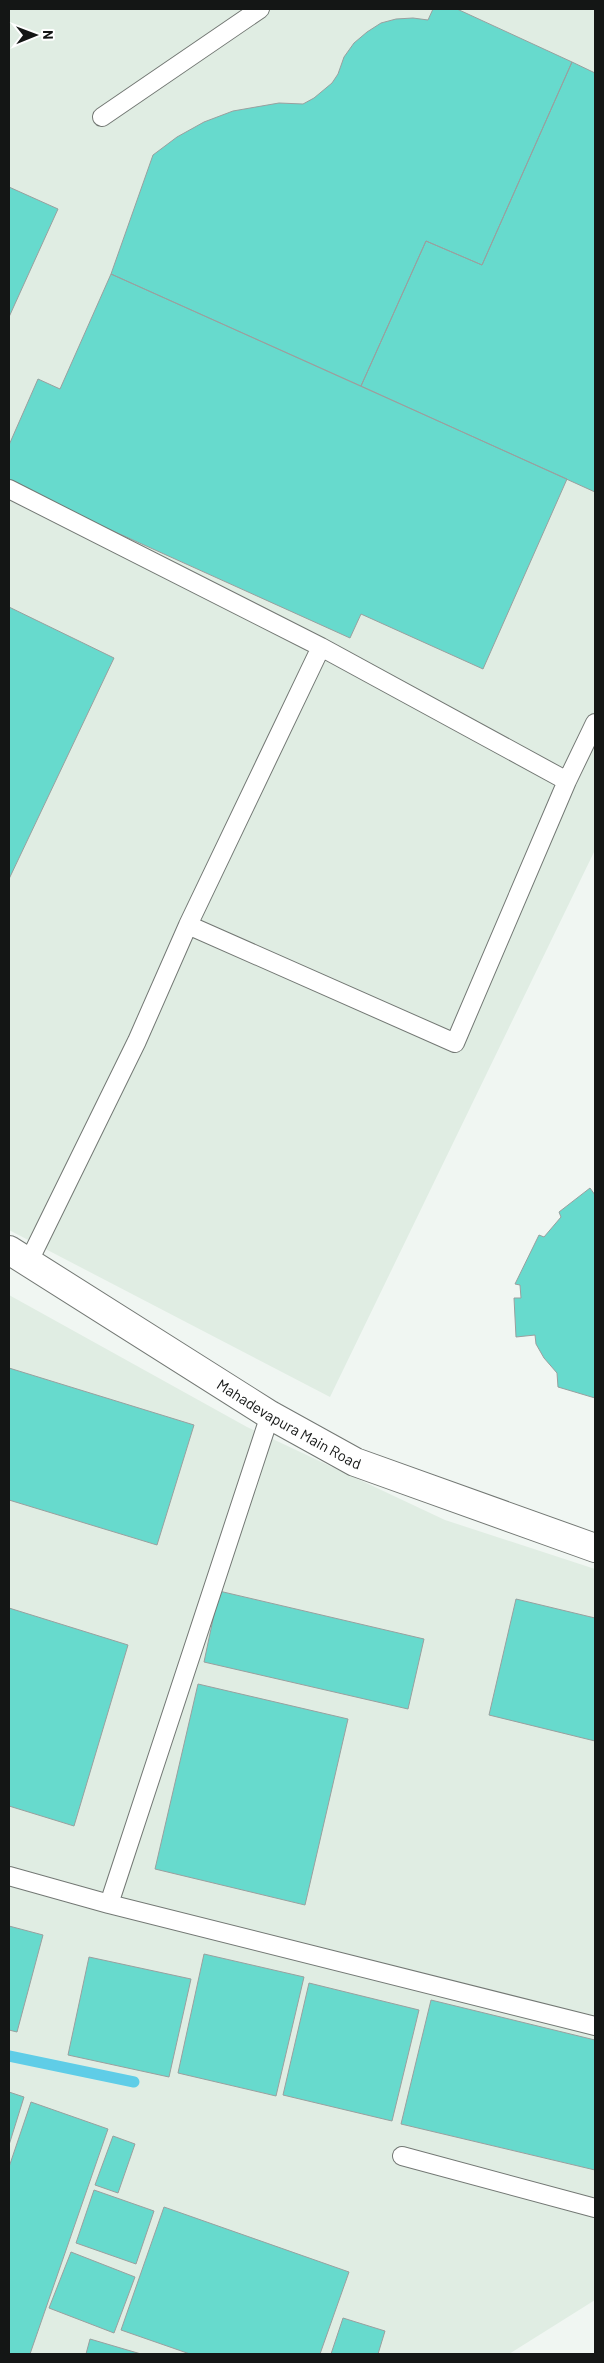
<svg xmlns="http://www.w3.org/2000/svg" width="604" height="2363" font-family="Barlow,sans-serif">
<rect width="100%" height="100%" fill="#f0f6f2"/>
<path fill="#e0ede3" d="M 9,9 L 595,9 L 595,850 L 330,1397 L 9,1230 Z
M 9,1295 L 247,1427 L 445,1520 L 595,1569 L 595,2300 L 509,2354 L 9,2354 Z"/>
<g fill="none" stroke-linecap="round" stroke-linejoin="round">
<path stroke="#5fcde7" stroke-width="11" d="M 9,2056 L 134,2082"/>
</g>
<path fill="#67dacd" stroke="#99a09f" d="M 433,9 L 457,9 L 572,62 L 482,265 L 426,241 L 361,386 L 111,274 L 153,155 L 177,137 L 204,122 L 233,111 L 279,103 L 303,104 L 314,98 L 332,83 L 338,74 L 344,57 L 354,43 L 367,32 L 381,23 L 396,19 L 413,18 L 428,20 Z
M 572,62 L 595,73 L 595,492 L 361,386 L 426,241 L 482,265 Z
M 9,187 L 58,209 L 9,317 Z
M 111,274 L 567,479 L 483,669 L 361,614 L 350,638 L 9,484 L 9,445 L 38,379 L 60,389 Z
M 9,607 L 114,658 L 9,879 Z
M 590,1188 L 595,1195 L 595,1398 L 558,1387 L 557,1373 L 544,1358 L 536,1344 L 535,1335 L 516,1337 L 514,1298 L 521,1298 L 520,1285 L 515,1284 L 539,1235 L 544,1237 L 561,1217 L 559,1212 Z
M 9,1368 L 194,1425 L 157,1545 L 9,1500 Z
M 219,1591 L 424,1639 L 408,1709 L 204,1662 Z
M 516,1599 L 595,1618 L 595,1741 L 489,1715 Z
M 9,1608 L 128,1645 L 74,1826 L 9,1806 Z
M 198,1684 L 348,1719 L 305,1905 L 155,1869 Z
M 9,1926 L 43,1935 L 17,2032 L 9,2030 Z
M 204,1954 L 304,1977 L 276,2096 L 178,2073 Z
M 89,1957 L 191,1979 L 169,2077 L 68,2055 Z
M 309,1983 L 419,2010 L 392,2121 L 283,2095 Z
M 431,2000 L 595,2040 L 595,2170 L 401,2124 Z
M 9,2092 L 24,2097 L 9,2145 Z
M 31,2102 L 108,2129 L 30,2354 L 9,2354 L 9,2167 Z
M 113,2136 L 135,2144 L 118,2193 L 95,2185 Z
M 94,2190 L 154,2211 L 136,2264 L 76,2243 Z
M 164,2207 L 349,2272 L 320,2354 L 190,2354 L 121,2330 Z
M 71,2252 L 135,2277 L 114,2333 L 49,2308 Z
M 343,2318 L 385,2331 L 378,2354 L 331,2354 Z
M 90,2339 L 141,2354 L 86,2354 Z"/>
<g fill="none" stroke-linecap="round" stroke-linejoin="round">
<g stroke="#737874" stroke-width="20">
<path id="service" d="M 102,117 L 260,9
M 9,489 L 321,647 L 567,781
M 188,925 L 455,1043 L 567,781 L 595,723
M 29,1261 L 137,1041 L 188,925 L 321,647
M 9,1876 L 109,1904 L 595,2026
M 109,1904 L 270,1415
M 402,2156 L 595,2208"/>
</g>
<g stroke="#737874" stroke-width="30">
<g id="tertiary">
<path id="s1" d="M 9,1250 L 270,1415 L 355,1462 L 595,1548"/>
</g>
</g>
<use href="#service" stroke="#fff" stroke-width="18"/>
<use href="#tertiary" stroke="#fff" stroke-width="28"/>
</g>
<g text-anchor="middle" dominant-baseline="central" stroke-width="4" stroke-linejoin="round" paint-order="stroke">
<g font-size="15" fill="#141615" stroke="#fff">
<text stroke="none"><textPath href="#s1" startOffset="330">Mahadevapura Main Road</textPath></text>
</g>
</g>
<rect width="604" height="2363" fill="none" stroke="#141615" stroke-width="20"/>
<g transform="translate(35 35) rotate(89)" stroke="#ffffff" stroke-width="4" paint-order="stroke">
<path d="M0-4L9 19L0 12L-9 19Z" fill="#141615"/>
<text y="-8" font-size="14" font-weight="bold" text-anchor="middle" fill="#141615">N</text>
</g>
</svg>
